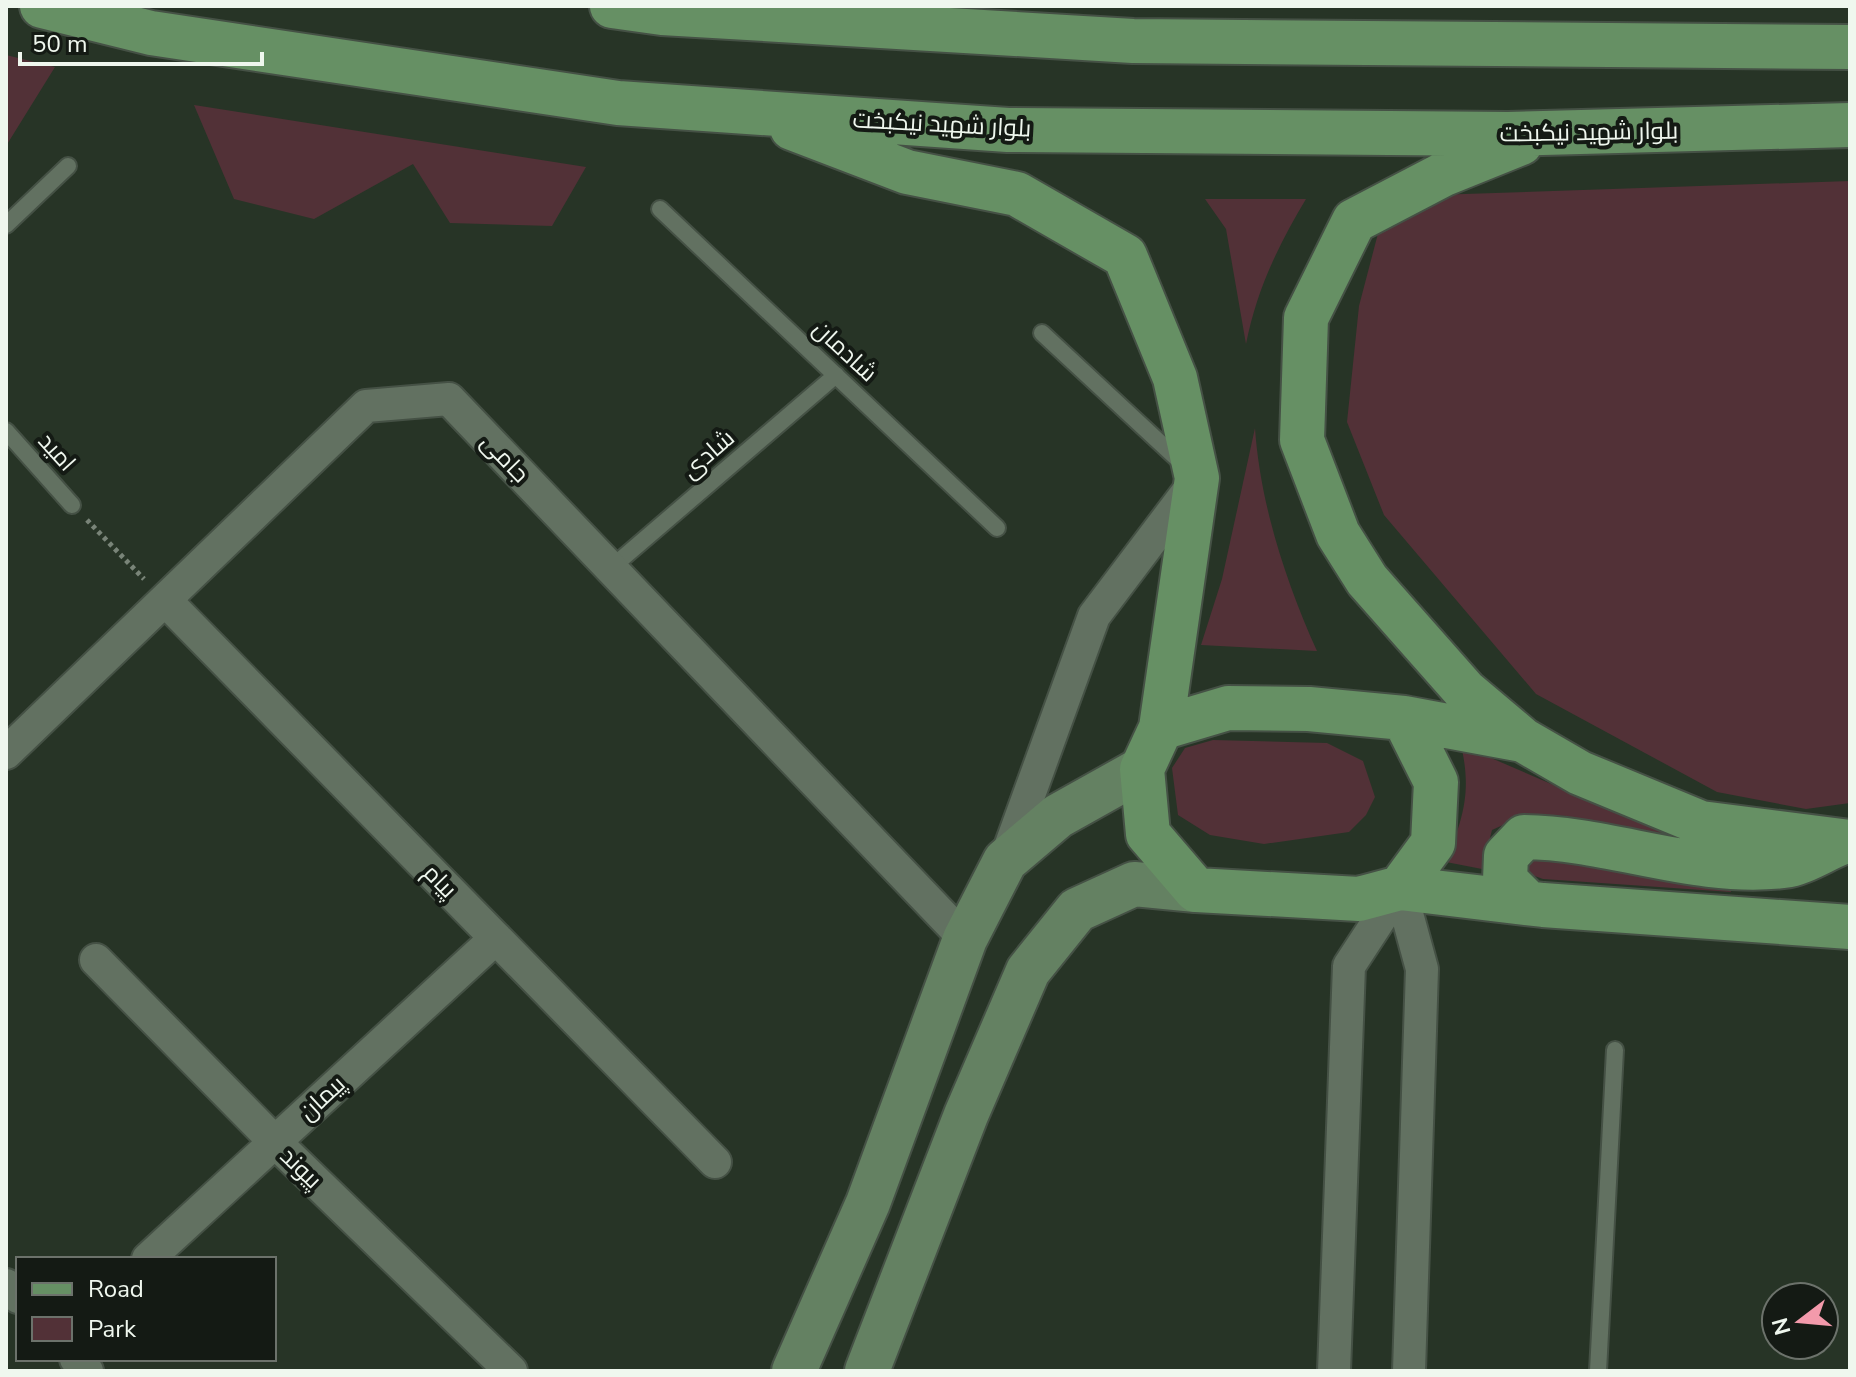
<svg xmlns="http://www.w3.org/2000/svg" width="1856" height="1377" font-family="'Nunito Sans',Cairo,sans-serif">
<rect width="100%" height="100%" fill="#273426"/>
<path fill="#523137" d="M 6,55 L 55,67 L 6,146 Z
M 194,105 L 586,167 L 552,226 L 450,223 L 413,164 L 314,219 L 234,199 Z
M 1850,181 L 1850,803 L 1806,809 L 1717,792 L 1536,694 L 1384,515 L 1347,422 L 1359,306 L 1381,222 L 1434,195 Z
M 1205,199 L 1306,199 C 1278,246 1257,289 1246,344 L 1226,229 Z
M 1255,428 C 1260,503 1286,583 1317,651 L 1201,645 L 1222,579 Z
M 1213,740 L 1327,743 L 1363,761 L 1375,797 L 1366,815 L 1349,832 L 1264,844 L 1210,835 L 1178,815 L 1172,768 L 1185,748 Z
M 1461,745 L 1700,848 L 1567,816 L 1527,814 L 1492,830 L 1482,869 L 1446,862 C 1463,817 1472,793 1461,745 Z
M 1530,853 L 1682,882 L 1729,882 L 1731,892 L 1543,879 L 1529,874 L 1525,862 Z"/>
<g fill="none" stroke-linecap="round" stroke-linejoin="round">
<g stroke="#455145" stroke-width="20">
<path id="lane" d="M 660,209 L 997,528
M 6,225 L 68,166
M 1042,333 L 1185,466
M 6,431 L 72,505
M 611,568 L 836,375
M 1598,1371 L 1615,1050"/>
</g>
<g stroke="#455145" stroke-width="36">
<path id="street" d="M 165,600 L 715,1162
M 6,753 L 366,406 L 449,399 L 965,939
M 1005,861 L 1094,616 L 1196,481
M 1400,888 L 1422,969 L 1409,1371
M 96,960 L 275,1142 L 511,1371
M 148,1259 L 496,938
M 6,1285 L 18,1297
M 76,1359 L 87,1371
M 1334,1371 L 1349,966 L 1400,888"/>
</g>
<g stroke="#455145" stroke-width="48">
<path id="secondary" d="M 794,1371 L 868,1203 L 965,939 L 1005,861 L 1058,816 L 1142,769
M 867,1371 L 966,1115 L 1028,971 L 1077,910 L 1134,884 L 1196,890"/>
</g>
<g stroke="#455145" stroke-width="48">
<path id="primary" d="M 42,6 L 151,33 L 618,103 L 1008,130 L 1508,134 L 1850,125
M 612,6 L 662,13 L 1133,41 L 1850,47
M 792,128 L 907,172 L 1017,194 L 1125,256 L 1175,378 L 1197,478 L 1161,728
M 1521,143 L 1444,174 L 1354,221 L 1306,318 L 1302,440 L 1338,534 L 1367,580 L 1465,691 L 1523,740
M 1228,708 L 1309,709 L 1404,718 L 1436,782 L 1433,843 L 1400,888 L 1359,899 L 1196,890 L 1148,834 L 1142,769 L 1161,728 Z
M 1404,718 L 1523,740 L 1580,773 L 1701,823 L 1850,842
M 1400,888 L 1543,905 L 1850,927
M 1528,903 L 1505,880 L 1506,856 L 1524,837 C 1611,838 1694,876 1784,866 C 1802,864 1823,850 1841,843"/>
</g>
<path stroke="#798478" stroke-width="5" stroke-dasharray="4 4" stroke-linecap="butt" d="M 87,520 L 144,579"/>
<use href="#lane" stroke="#627161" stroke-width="16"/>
<use href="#street" stroke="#627161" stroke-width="32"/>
<use href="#secondary" stroke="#648162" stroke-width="44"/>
<use href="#primary" stroke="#669064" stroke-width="44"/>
</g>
<g text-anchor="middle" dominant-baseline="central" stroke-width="8" stroke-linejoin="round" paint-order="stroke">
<g font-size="24" fill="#eff7ee" stroke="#141a14">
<text transform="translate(942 124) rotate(3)">بلوار شهید نیکبخت</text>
<text transform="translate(1589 132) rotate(-1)">بلوار شهید نیکبخت</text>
<text transform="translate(845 351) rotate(43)">شادمان</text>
<text transform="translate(57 452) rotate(48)">امید</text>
<text transform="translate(708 454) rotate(-41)">شادی</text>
<text transform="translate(505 458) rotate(46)">جامی</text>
<text transform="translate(440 881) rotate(46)">پیام</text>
<text transform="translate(322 1098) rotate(-43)">پیمان</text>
<text transform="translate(301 1168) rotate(44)">پیوند</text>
</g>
</g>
<rect width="1856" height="1377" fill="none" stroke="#eff7ee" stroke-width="16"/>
<rect x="16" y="1257" width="260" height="104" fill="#141a14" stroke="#6c726b" stroke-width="2"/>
<rect x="32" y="1283" width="40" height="12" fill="#669064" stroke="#6c726b" stroke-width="2"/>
<text x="88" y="1297" font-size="24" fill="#eff7ee">Road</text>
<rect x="32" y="1317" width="40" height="24" fill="#523137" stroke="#6c726b" stroke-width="2"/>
<text x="88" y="1337" font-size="24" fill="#eff7ee">Park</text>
<g transform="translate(1800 1321) rotate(254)"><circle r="38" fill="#141a14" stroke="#6c726b" stroke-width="2"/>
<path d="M0-6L14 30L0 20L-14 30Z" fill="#f39aab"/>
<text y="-12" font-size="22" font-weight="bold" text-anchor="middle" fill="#eff7ee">N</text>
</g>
<path d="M20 52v12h242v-12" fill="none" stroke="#eff7ee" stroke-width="4"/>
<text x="32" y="52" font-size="24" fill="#eff7ee" stroke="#141a14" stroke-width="6" paint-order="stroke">50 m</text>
</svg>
